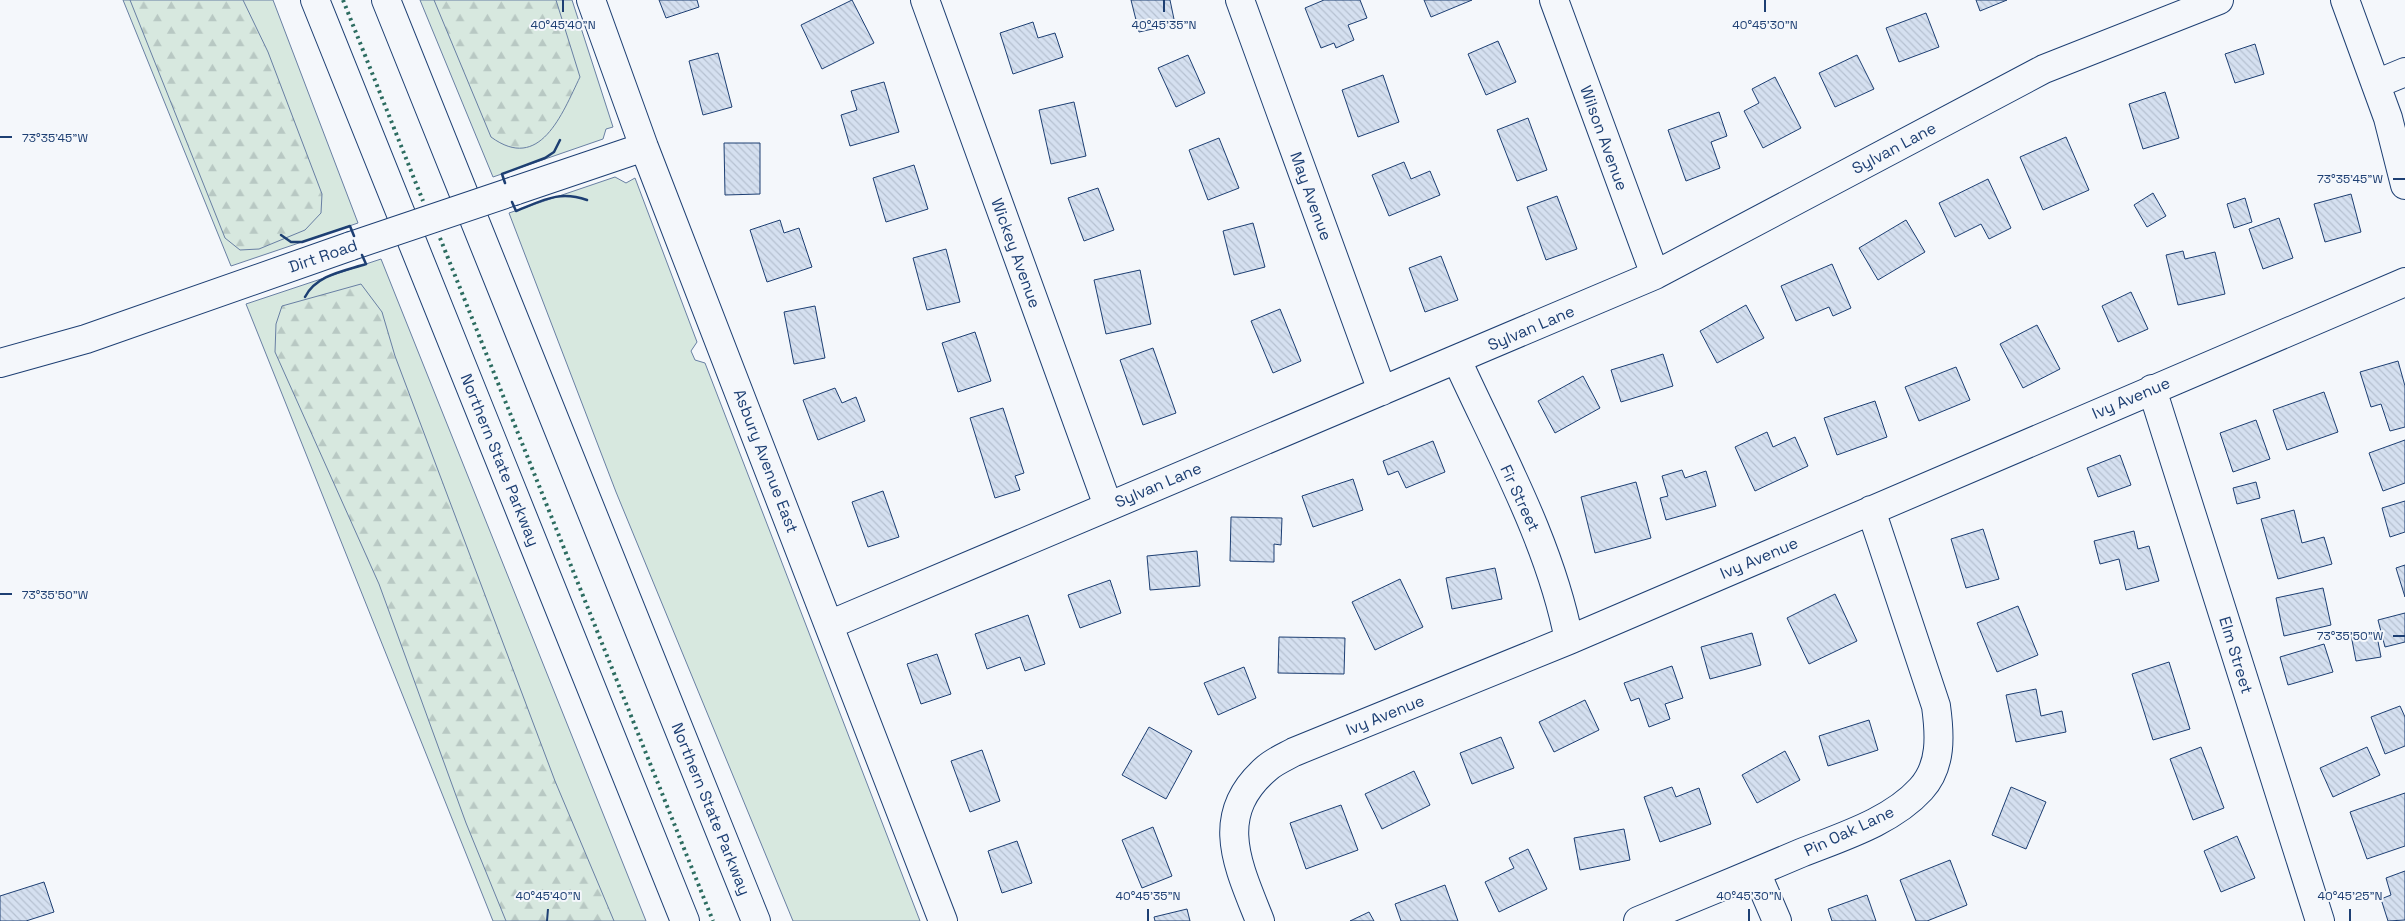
<svg xmlns="http://www.w3.org/2000/svg" width="2405" height="921" font-family="'Space Grotesk',sans-serif">
<defs>
<pattern id="forest-firs" width="22" height="20" patternUnits="userSpaceOnUse" patternTransform="scale(1.25)"><rect width="22" height="20" fill="#d7e8df"/><path d="M5 1l3.5 6h-7zM16 11l3.5 6h-7z" fill="#b8c8c3"/></pattern>
<pattern id="building-back-hatch" width="6" height="6" patternUnits="userSpaceOnUse" patternTransform="scale(1.25)"><rect width="6" height="6" fill="#d5e0f0"/><path d="M-1 5l2 2M0 0l6 6M5-1l2 2" fill="none" stroke="#b6c1d1"/></pattern>
</defs>
<rect width="100%" height="100%" fill="#f4f7fb"/>
<path fill="#d7e8df" stroke="#687fa3" d="M 123,0 L 273,0 L 358,223 L 231,266 Z
M 420,0 L 572,0 L 613,127 L 606,129 L 603,139 L 493,177 Z
M 615,177 L 626,183 L 635,178 L 697,342 L 691,351 L 695,360 L 705,363 L 920,921 L 793,921 L 616,492 L 509,213 Z
M 381,259 L 646,921 L 493,921 L 246,304 Z"/>
<path fill="url(#forest-firs)" stroke="#687fa3" d="M 130,0 L 243,0 L 268,52 L 322,194 L 321,213 L 305,230 L 259,249 L 240,250 L 225,238 Z
M 434,0 L 556,0 L 580,77 C 562,114 540,173 491,137 Z
M 361,284 L 382,312 L 395,356 L 555,781 L 614,921 L 506,921 L 466,823 L 379,584 L 275,352 L 276,324 L 282,306 Z"/>
<path fill="url(#building-back-hatch)" stroke="#1d3f73" d="M 659,0 L 697,0 L 699,7 L 666,18 Z
M 852,0 L 874,43 L 822,69 L 801,25 Z
M 1131,0 L 1170,0 L 1175,24 L 1139,32 Z
M 1324,0 L 1360,0 L 1367,18 L 1348,25 L 1354,40 L 1336,48 L 1334,43 L 1321,48 L 1305,8 Z
M 1424,0 L 1472,0 L 1431,17 Z
M 1976,0 L 2007,0 L 1980,11 Z
M 1926,13 L 1939,47 L 1899,62 L 1886,28 Z
M 1033,22 L 1038,38 L 1055,33 L 1063,57 L 1013,74 L 1000,33 Z
M 1498,41 L 1516,82 L 1486,95 L 1468,54 Z
M 2255,44 L 2264,74 L 2235,83 L 2225,54 Z
M 718,53 L 732,107 L 703,115 L 689,61 Z
M 1188,55 L 1205,93 L 1176,107 L 1158,68 Z
M 1857,55 L 1874,89 L 1835,107 L 1819,73 Z
M 1383,75 L 1399,122 L 1358,137 L 1342,90 Z
M 1775,77 L 1801,128 L 1763,148 L 1744,111 L 1759,103 L 1752,89 Z
M 884,82 L 899,132 L 850,146 L 841,115 L 857,110 L 851,91 Z
M 2165,92 L 2179,138 L 2143,149 L 2129,104 Z
M 1074,102 L 1086,156 L 1051,164 L 1039,110 Z
M 1719,112 L 1727,136 L 1711,142 L 1720,168 L 1686,181 L 1668,130 Z
M 1528,118 L 1547,170 L 1517,181 L 1497,130 Z
M 2066,137 L 2089,190 L 2043,210 L 2020,157 Z
M 1219,138 L 1239,188 L 1208,200 L 1189,150 Z
M 724,143 L 760,143 L 760,194 L 725,195 Z
M 1404,162 L 1411,179 L 1430,171 L 1440,195 L 1389,216 L 1372,175 Z
M 914,165 L 928,209 L 886,222 L 873,178 Z
M 1988,179 L 2011,228 L 1989,239 L 1981,224 L 1955,237 L 1939,203 Z
M 1098,188 L 1114,230 L 1084,241 L 1068,198 Z
M 2153,193 L 2166,216 L 2147,227 L 2134,205 Z
M 2351,194 L 2361,232 L 2325,242 L 2314,204 Z
M 1557,196 L 1577,249 L 1546,260 L 1527,207 Z
M 2245,198 L 2252,222 L 2234,228 L 2227,204 Z
M 2279,218 L 2293,258 L 2263,269 L 2249,229 Z
M 780,220 L 784,233 L 799,228 L 812,267 L 767,282 L 750,230 Z
M 1906,220 L 1925,252 L 1878,280 L 1859,248 Z
M 1253,223 L 1265,267 L 1234,275 L 1223,231 Z
M 946,249 L 960,302 L 927,310 L 913,258 Z
M 2183,251 L 2185,259 L 2215,252 L 2225,294 L 2178,305 L 2166,255 Z
M 1441,256 L 1458,300 L 1425,312 L 1409,268 Z
M 1832,264 L 1851,308 L 1833,316 L 1829,307 L 1796,321 L 1781,286 Z
M 1140,270 L 1151,324 L 1106,334 L 1094,280 Z
M 2131,292 L 2148,329 L 2118,342 L 2102,306 Z
M 1746,305 L 1764,338 L 1717,363 L 1700,331 Z
M 815,306 L 825,358 L 794,364 L 784,312 Z
M 1280,309 L 1301,361 L 1273,373 L 1251,321 Z
M 2037,325 L 2060,369 L 2023,388 L 2000,344 Z
M 975,332 L 991,381 L 958,392 L 942,343 Z
M 1153,348 L 1176,413 L 1143,425 L 1120,360 Z
M 1663,354 L 1673,386 L 1621,402 L 1611,370 Z
M 2398,361 L 2405,386 L 2405,427 L 2390,431 L 2381,404 L 2371,407 L 2360,372 Z
M 1956,367 L 1970,400 L 1919,421 L 1905,387 Z
M 1583,376 L 1600,408 L 1555,433 L 1538,401 Z
M 835,388 L 842,403 L 856,397 L 865,421 L 818,440 L 803,400 Z
M 2324,392 L 2338,432 L 2287,450 L 2273,410 Z
M 1875,401 L 1887,437 L 1837,455 L 1824,418 Z
M 1003,408 L 1024,473 L 1015,476 L 1020,490 L 995,498 L 970,418 Z
M 2256,420 L 2270,459 L 2233,472 L 2220,433 Z
M 1767,432 L 1773,447 L 1795,437 L 1808,466 L 1755,491 L 1735,447 Z
M 2405,440 L 2405,483 L 2383,491 L 2369,453 Z
M 1433,441 L 1445,472 L 1406,488 L 1398,471 L 1388,475 L 1383,461 Z
M 2120,455 L 2131,485 L 2098,497 L 2087,468 Z
M 1682,470 L 1685,478 L 1706,471 L 1716,506 L 1666,520 L 1660,498 L 1668,496 L 1662,476 Z
M 1353,479 L 1363,510 L 1313,527 L 1302,496 Z
M 1636,482 L 1651,538 L 1595,553 L 1581,497 Z
M 2256,482 L 2260,498 L 2237,504 L 2233,488 Z
M 883,491 L 899,537 L 868,547 L 852,502 Z
M 2405,501 L 2405,532 L 2390,537 L 2382,508 Z
M 2294,510 L 2302,543 L 2324,537 L 2332,564 L 2278,579 L 2261,519 Z
M 1231,517 L 1282,518 L 1281,545 L 1274,544 L 1274,562 L 1230,561 Z
M 1983,529 L 1999,579 L 1966,588 L 1951,539 Z
M 2134,531 L 2138,549 L 2149,546 L 2159,581 L 2126,590 L 2119,559 L 2100,564 L 2094,541 Z
M 1197,551 L 1200,586 L 1150,590 L 1147,556 Z
M 2405,565 L 2405,597 L 2396,568 Z
M 1495,568 L 1502,599 L 1452,609 L 1446,578 Z
M 1400,579 L 1423,627 L 1375,650 L 1352,602 Z
M 1110,580 L 1121,613 L 1080,628 L 1068,595 Z
M 2323,588 L 2331,625 L 2284,636 L 2276,598 Z
M 1835,594 L 1857,641 L 1809,664 L 1787,618 Z
M 2018,606 L 2038,655 L 1997,672 L 1977,623 Z
M 2405,613 L 2405,642 L 2385,647 L 2378,620 Z
M 1028,615 L 1045,664 L 1025,671 L 1020,657 L 987,669 L 975,634 Z
M 2376,631 L 2381,657 L 2356,661 L 2351,635 Z
M 1752,633 L 1761,665 L 1710,679 L 1701,647 Z
M 1279,637 L 1345,638 L 1344,674 L 1278,673 Z
M 2324,644 L 2333,672 L 2288,685 L 2280,657 Z
M 937,654 L 951,694 L 921,704 L 907,664 Z
M 2169,662 L 2190,729 L 2153,740 L 2132,674 Z
M 1672,666 L 1683,698 L 1665,704 L 1670,719 L 1649,727 L 1639,698 L 1631,701 L 1624,683 Z
M 1244,667 L 1256,698 L 1218,715 L 1204,683 Z
M 2036,689 L 2041,716 L 2062,711 L 2066,732 L 2016,742 L 2006,695 Z
M 1585,700 L 1599,730 L 1554,752 L 1539,722 Z
M 2400,706 L 2405,717 L 2405,746 L 2385,754 L 2371,717 Z
M 1869,720 L 1878,750 L 1828,766 L 1819,736 Z
M 1149,727 L 1192,751 L 1166,799 L 1122,775 Z
M 1501,737 L 1514,768 L 1472,784 L 1460,753 Z
M 2201,747 L 2224,808 L 2193,820 L 2170,759 Z
M 2367,747 L 2380,775 L 2333,797 L 2320,768 Z
M 982,750 L 1000,801 L 970,812 L 951,761 Z
M 1785,751 L 1800,780 L 1757,803 L 1742,775 Z
M 1414,771 L 1430,805 L 1382,829 L 1365,794 Z
M 1672,787 L 1676,797 L 1699,788 L 1711,824 L 1660,842 L 1644,797 Z
M 2011,787 L 2046,802 L 2026,849 L 1992,835 Z
M 2405,793 L 2405,846 L 2367,859 L 2350,812 Z
M 1341,805 L 1358,850 L 1306,869 L 1290,823 Z
M 1153,827 L 1172,876 L 1142,888 L 1122,840 Z
M 1624,829 L 1630,860 L 1580,870 L 1574,838 Z
M 2237,836 L 2255,878 L 2221,892 L 2204,851 Z
M 1017,841 L 1032,883 L 1002,893 L 988,851 Z
M 1528,849 L 1547,889 L 1499,912 L 1485,882 L 1514,868 L 1509,858 Z
M 1950,860 L 1967,905 L 1927,921 L 1916,921 L 1900,880 Z
M 2405,871 L 2405,920 L 2388,921 L 2381,899 L 2391,895 L 2386,878 Z
M 44,882 L 54,912 L 26,921 L 0,921 L 0,896 Z
M 1445,885 L 1458,921 L 1401,921 L 1395,904 Z
M 1867,895 L 1876,921 L 1832,921 L 1828,909 Z
M 1187,909 L 1190,921 L 1155,921 L 1154,917 Z
M 1369,912 L 1374,921 L 1350,921 Z"/>
<g fill="none" stroke-linecap="round" stroke-linejoin="round">
<g stroke="#1d3f73" stroke-width="30">
<path id="minor" d="M 591,0 L 644,147 L 943,921
M 925,0 L 1108,506
M 1240,0 L 1382,391
M 1554,0 L 1655,275
M 2345,0 L 2388,118 L 2405,185
M 2376,84 L 2405,72
M 514,191 L 644,147
M 1457,360 C 1498,450 1550,542 1569,640
M 0,363 L 86,339 L 351,246
M 2152,389 L 2320,921
M 829,625 L 1655,275 L 2044,69 L 2219,0
M 1756,872 L 1777,921
M 1260,921 C 1238,865 1212,815 1267,768 C 1275,761 1285,757 1294,752 L 1569,640 L 2405,282
M 1638,921 C 1692,899 1747,876 1801,853 C 1841,837 1891,822 1921,789 C 1942,766 1940,735 1936,706 L 1871,510"/>
</g>
<g stroke="#1d3f73" stroke-width="30">
<path id="highway" d="M 315,0 L 685,921
M 386,0 L 756,921"/>
</g>
<use href="#minor" stroke="#f4f7fb" stroke-width="28"/>
<use href="#highway" stroke="#f4f7fb" stroke-width="28"/>
<g stroke="#1d3f73" stroke-width="30" stroke-linecap="butt">
<path id="minor-bridge" d="M 351,246 L 514,191"/>
</g>
<use href="#minor-bridge" stroke="#f4f7fb" stroke-width="28"/>
<path stroke="#2c6c60" stroke-width="4" stroke-dasharray="2.5 4" stroke-linecap="butt" d="M 343,0 L 423,201
M 440,238 L 713,921"/>
<path stroke="#1d3f73" stroke-width="2.5" d="M 505,183 L 502,174 L 545,158 L 554,152 L 560,140
M 512,202 L 516,211 C 542,201 558,190 587,200
M 281,235 L 291,242 L 302,242 L 350,226 L 354,236
M 305,297 C 316,275 344,271 366,264 L 362,255"/>
</g>
<path fill="none" stroke="#1d3f73" stroke-width="2" d="M 563,12 L 563,0M 1164,12 L 1164,0M 1765,12 L 1765,0M 0,137 L 12,137M 2393,179 L 2405,179M 0,594 L 12,594M 2393,636 L 2405,636M 547,921 L 548,909M 1148,921 L 1148,909M 1749,921 L 1749,909M 2350,921 L 2350,909"/>
<g text-anchor="middle" dominant-baseline="central" stroke-width="4" stroke-linejoin="round" paint-order="stroke">
<g font-size="16" fill="#1d3f73" stroke="#f4f7fb">
<text transform="translate(1604 138) rotate(70)">Wilson Avenue</text>
<text transform="translate(1894 148) rotate(-28)">Sylvan Lane</text>
<text transform="translate(1311 196) rotate(70)">May Avenue</text>
<text transform="translate(1016 253) rotate(70)">Wickey Avenue</text>
<text transform="translate(323 256) rotate(-19)">Dirt Road</text>
<text transform="translate(1531 328) rotate(-23)">Sylvan Lane</text>
<text transform="translate(2131 398) rotate(-23)">Ivy Avenue</text>
<text transform="translate(500 460) rotate(68)">Northern State Parkway</text>
<text transform="translate(766 461) rotate(69)">Asbury Avenue East</text>
<text transform="translate(1158 485) rotate(-23)">Sylvan Lane</text>
<text transform="translate(1520 498) rotate(65)">Fir Street</text>
<text transform="translate(1759 558) rotate(-23)">Ivy Avenue</text>
<text transform="translate(2236 655) rotate(73)">Elm Street</text>
<text transform="translate(1385 715) rotate(-22)">Ivy Avenue</text>
<text transform="translate(711 809) rotate(68)">Northern State Parkway</text>
<text transform="translate(1849 831) rotate(-25)">Pin Oak Lane</text>
</g>
</g>
<g font-size="12" text-anchor="middle" fill="#1d3f73" stroke="#f4f7fb" stroke-width="4" stroke-linejoin="round" paint-order="stroke">
<text x="563" y="29">40°45'40"N</text>
<text x="1164" y="29">40°45'35"N</text>
<text x="1765" y="29">40°45'30"N</text>
<text x="55" y="142">73°35'45"W</text>
<text x="2350" y="183">73°35'45"W</text>
<text x="55" y="599">73°35'50"W</text>
<text x="2350" y="640">73°35'50"W</text>
<text x="548" y="900">40°45'40"N</text>
<text x="1148" y="900">40°45'35"N</text>
<text x="1749" y="900">40°45'30"N</text>
<text x="2350" y="900">40°45'25"N</text>
</g>
</svg>
